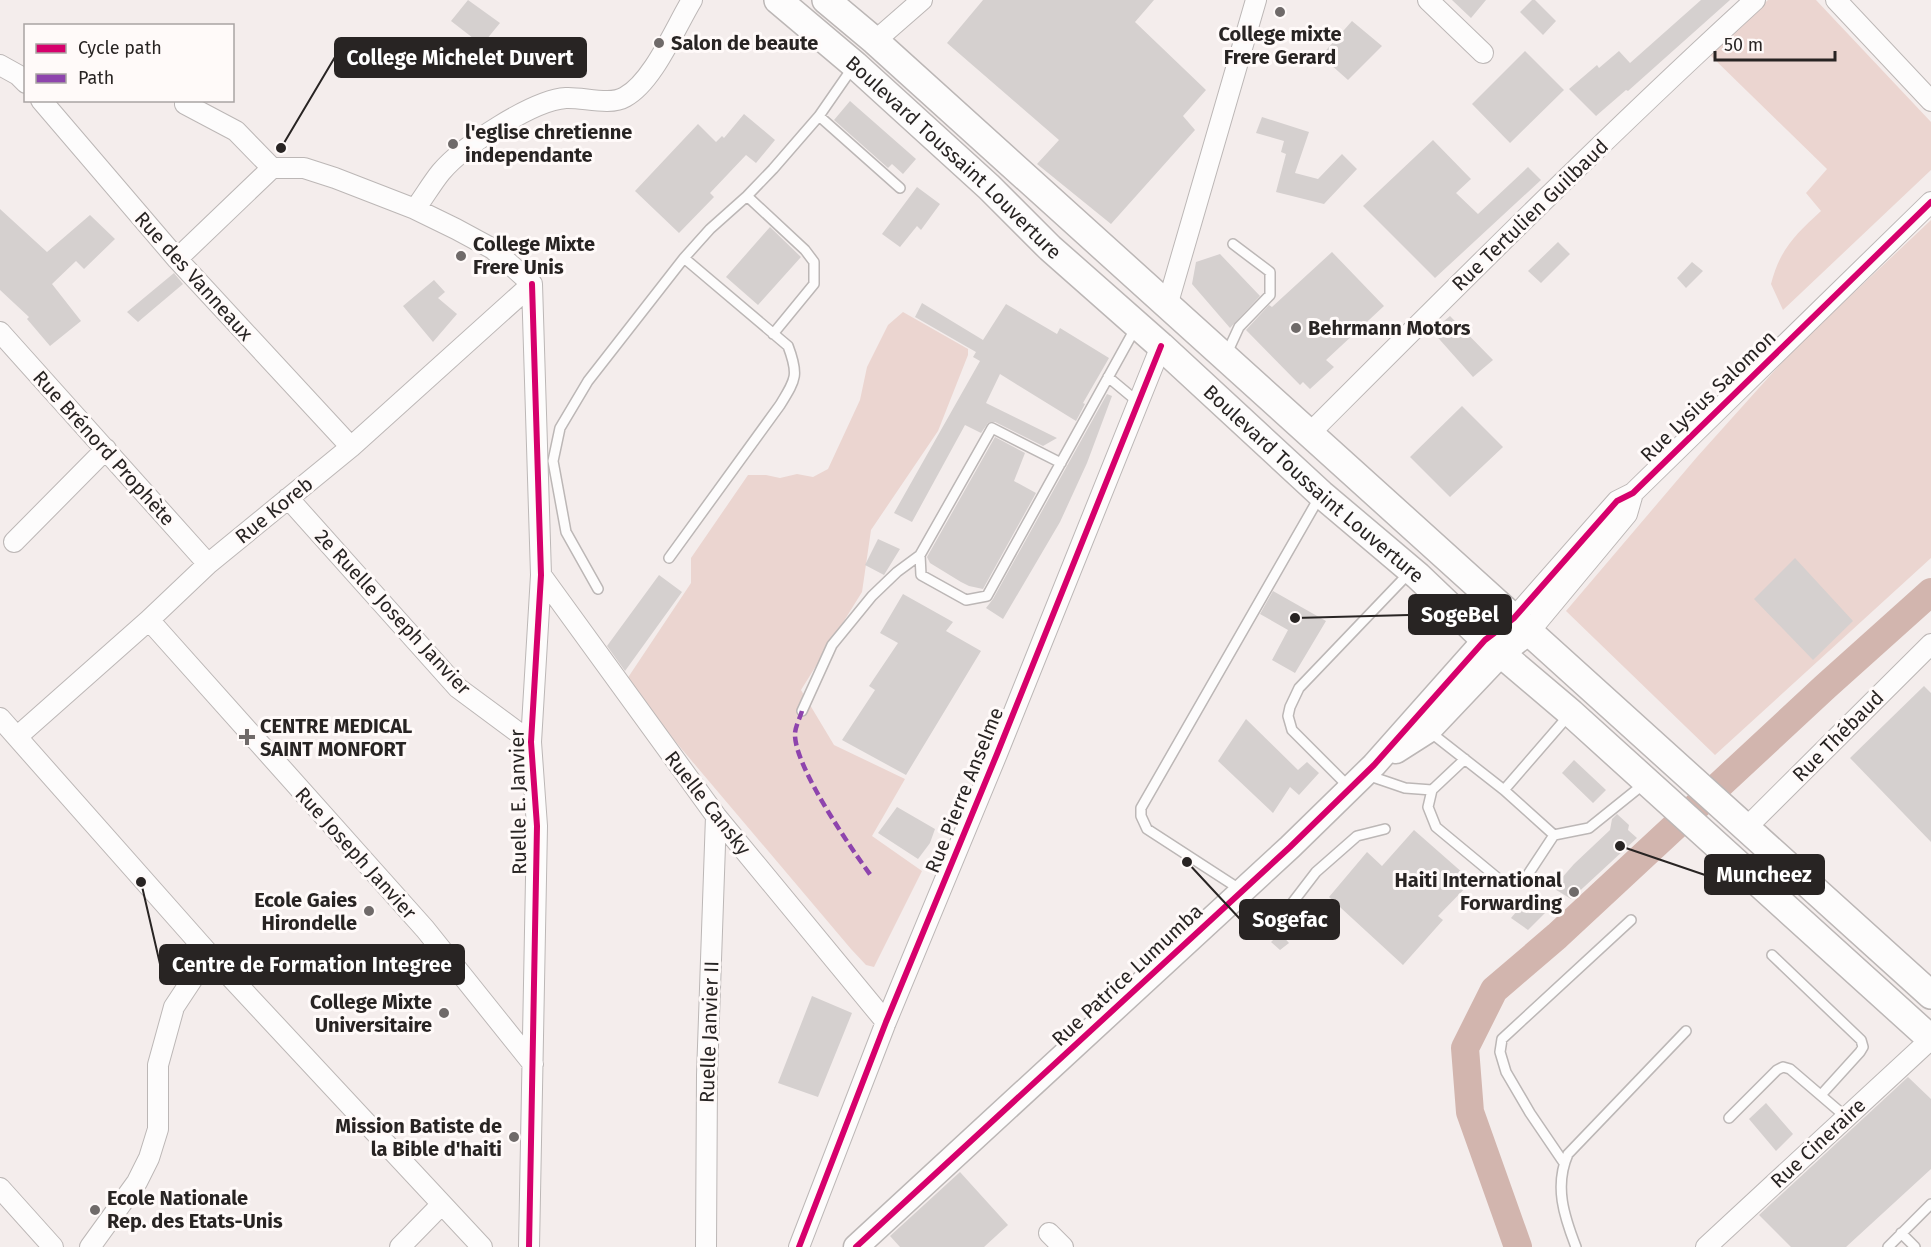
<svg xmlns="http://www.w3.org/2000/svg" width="1931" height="1247" font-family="'Fira Sans',sans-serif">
<rect width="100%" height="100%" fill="#f4edec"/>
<path fill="#ebd5d0" d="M 1768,0 L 1816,0 L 1931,122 L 1931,170 L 1783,310 L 1771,284 C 1780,249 1795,235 1821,211 L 1806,193 L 1827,169 L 1710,55 Z
M 1931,220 L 1931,558 L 1715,755 L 1566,611 L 1697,457 L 1793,350 Z
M 903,312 L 968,349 L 968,355 L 938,431 L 871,530 L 862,592 L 801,690 L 834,745 L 905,779 L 872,836 L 922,871 L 874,967 L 866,965 L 851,949 L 625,682 L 691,583 L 691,558 L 748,475 L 766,475 L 780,478 L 797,474 L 813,477 L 828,469 L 860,400 L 867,367 L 888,325 Z"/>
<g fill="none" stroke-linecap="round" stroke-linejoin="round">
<path stroke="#d2b5ae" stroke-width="28" d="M 1518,1247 L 1470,1112 L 1465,1048 L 1494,990 L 1557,936 L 1825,687 L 1931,592"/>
</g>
<path fill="#d5d0cf" d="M 468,0 L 500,23 L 482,45 L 451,21 Z
M 983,0 L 1154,0 L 1135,22 L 1206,90 L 1183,116 L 1195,130 L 1111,224 L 1037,164 L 1059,140 L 947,43 Z
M 1452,0 L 1486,0 L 1471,18 Z
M 1532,0 L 1535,0 L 1556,21 L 1543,35 L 1520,12 Z
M 1701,0 L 1730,0 L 1628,91 L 1626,90 L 1596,116 L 1569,89 L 1597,65 L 1599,68 L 1619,51 L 1630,63 Z
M 1352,21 L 1382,46 L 1348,80 L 1321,56 Z
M 1525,51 L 1564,90 L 1510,143 L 1472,104 Z
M 850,101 L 916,159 L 903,174 L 892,164 L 888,168 L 834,120 Z
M 744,114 L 775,140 L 756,163 L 746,155 L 710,193 L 714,197 L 679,233 L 635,191 L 698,124 L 716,142 L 722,136 L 724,138 Z
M 1262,117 L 1309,132 L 1295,173 L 1318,179 L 1342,154 L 1357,169 L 1324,204 L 1276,192 L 1286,154 L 1281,152 L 1284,141 L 1256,133 Z
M 1433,140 L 1471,179 L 1456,193 L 1478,214 L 1528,167 L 1541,180 L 1435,278 L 1363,206 Z
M 917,187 L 940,204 L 921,230 L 917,226 L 900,247 L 882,234 Z
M 0,209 L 47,252 L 90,215 L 115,239 L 84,269 L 76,261 L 52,284 L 81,321 L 50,346 L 27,319 L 29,317 L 0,290 Z
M 770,227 L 801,257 L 758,305 L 726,277 Z
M 1558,242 L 1570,254 L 1541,283 L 1528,271 Z
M 1332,252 L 1384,306 L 1326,360 L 1334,367 L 1310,389 L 1303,382 L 1300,385 L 1246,330 L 1269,305 L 1272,307 Z
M 1220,254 L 1260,296 L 1230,328 L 1192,284 L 1196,262 Z
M 1692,262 L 1703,271 L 1686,288 L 1677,278 Z
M 174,273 L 183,284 L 138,322 L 127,312 Z
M 434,280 L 445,292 L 438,298 L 457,314 L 433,342 L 403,306 Z
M 922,303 L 983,340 L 1006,304 L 1057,334 L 1060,328 L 1109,358 L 1083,403 L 1085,404 L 1076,421 L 1000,374 L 986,403 L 1057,438 L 1043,446 L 995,422 L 988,423 L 981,433 L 965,425 L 912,522 L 894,513 L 980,361 L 973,357 L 976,352 L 915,317 Z
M 1450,316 L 1493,360 L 1473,377 L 1432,331 Z
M 1107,394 L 1112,396 L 1087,463 L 1060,522 L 1003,619 L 986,608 L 993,599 Z
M 1462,406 L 1503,447 L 1450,497 L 1410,457 Z
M 995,437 L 1025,453 L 1014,481 L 1036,493 L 983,589 L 969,586 L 961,582 L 930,563 L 927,557 Z
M 878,539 L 900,549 L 884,575 L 865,565 Z
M 1795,558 L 1853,621 L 1813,660 L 1754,599 Z
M 659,575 L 682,592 L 625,671 L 607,646 Z
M 1273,591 L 1326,621 L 1295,673 L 1272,660 L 1288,630 L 1260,614 Z
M 903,594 L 953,622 L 946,631 L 981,651 L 906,775 L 842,740 L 875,690 L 869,686 L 898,643 L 880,633 Z
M 1924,686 L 1931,693 L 1931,842 L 1850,758 Z
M 1246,719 L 1298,770 L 1307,762 L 1319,773 L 1299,795 L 1290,787 L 1273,813 L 1218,761 Z
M 1574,760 L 1606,790 L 1593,803 L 1562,773 Z
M 897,807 L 935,829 L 930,843 L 918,859 L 878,833 Z
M 1617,814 L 1629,825 L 1628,830 L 1637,838 L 1571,899 L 1553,888 L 1574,864 L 1610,830 L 1612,819 Z
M 1414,830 L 1472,881 L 1438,916 L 1443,920 L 1403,965 L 1329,897 L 1367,852 L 1382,866 Z
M 1528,898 L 1545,913 L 1528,930 L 1511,918 Z
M 1280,933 L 1289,943 L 1280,950 L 1271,942 Z
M 812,996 L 852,1013 L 818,1097 L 778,1083 Z
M 1908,1077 L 1931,1099 L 1931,1169 L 1846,1247 L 1791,1247 L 1759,1215 Z
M 1766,1103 L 1793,1134 L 1776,1151 L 1749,1119 Z
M 960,1172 L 1008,1225 L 984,1247 L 900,1247 L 890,1236 Z"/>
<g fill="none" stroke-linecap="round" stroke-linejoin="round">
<g stroke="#bcb7b6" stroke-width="12">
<path id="service" d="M 819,116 L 900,188
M 747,196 L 805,250 L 814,262 L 814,284 L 773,334
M 1227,353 L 1239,327 L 1270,295 L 1270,272 L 1233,244
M 1108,377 L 1138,402
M 1061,463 L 992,428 L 920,555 L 921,575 L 966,600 L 987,596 L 1136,327
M 669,558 L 780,405 C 796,379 799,375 788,346 L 684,258
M 598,589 L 566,532 L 553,461 L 560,428 L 588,381 L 684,258 L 710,229 L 747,196 L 773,169 L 819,116 L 853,67
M 802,711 L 832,645 L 872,596 L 897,572 L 920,555
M 1430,732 L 1504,790 L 1554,835 L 1589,828 L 1645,783
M 1465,759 L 1432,790 L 1428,807 L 1436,827 L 1500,880 L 1510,883 L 1523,882 L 1554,835
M 1367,775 L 1405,788 L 1432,790
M 1349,787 L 1292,730 L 1288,716 L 1290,707 L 1299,688 L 1410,572
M 1504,790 L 1569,715
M 1241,890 L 1147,829 L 1141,816 L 1141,808 L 1320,496
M 1237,896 L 1266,932
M 1280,919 L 1316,872 L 1357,836 L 1385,829
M 1772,955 L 1861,1040 L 1863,1047 L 1860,1052 L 1821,1095
M 1729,1118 L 1777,1070 L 1783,1067 L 1790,1069 L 1846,1117
M 1564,1163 L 1530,1113 L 1506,1072 L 1500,1052 L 1502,1039 L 1631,920
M 1901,1233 L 1915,1247
M 1576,1247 C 1564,1216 1554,1186 1568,1154 L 1686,1031
M 1888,1247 L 1931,1204"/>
</g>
<g stroke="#bcb7b6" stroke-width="22">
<path id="minor" d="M 1428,0 L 1483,53
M 1836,0 L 1931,101
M 875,41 L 922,0
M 0,65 L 18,75 L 26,83
M 41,100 L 177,259 L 351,447
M 185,104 L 236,131 L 272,168
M 415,209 C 424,197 432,183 441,172 C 463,146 533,100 566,98 C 583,97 610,106 625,97 C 653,82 675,28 692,0
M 177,259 L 272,168 L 304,168 L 335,178 L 415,209 L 456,229 L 493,249 L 532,284
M 1167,306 L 1256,0
M 0,332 L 208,564
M 1309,434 C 1456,287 1602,140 1755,0
M 288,498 L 458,688 L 531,742
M 14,542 L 106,449
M 541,575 L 716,816 L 886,1022
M 1514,618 L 1617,501 L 1633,493 L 1931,202
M 149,620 L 425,929 L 533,1064
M 1529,632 L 1627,514 L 1633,493
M 0,718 L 209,954 L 482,1247
M 18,736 L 149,620 L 208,564 L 351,447 L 532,284
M 1746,828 L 1931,644
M 0,1188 L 53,1247
M 1049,1233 L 1063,1247
M 90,1247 L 137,1182 L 149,1158 L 158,1129 L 158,1065 L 174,1007 L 209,954
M 400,1247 L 441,1205
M 529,1247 L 537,826 L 531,742 L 541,575 L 532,284
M 706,1247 L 707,1075 L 716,816
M 799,1247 L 886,1022 L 997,754 L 1161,346
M 1706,1247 L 1931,1039"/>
</g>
<g stroke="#bcb7b6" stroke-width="27">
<path id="tertiary" d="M 1396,751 L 1429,730 L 1501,654 L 1529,632
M 856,1247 L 1290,847 L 1374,765 L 1485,640 L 1514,618"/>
</g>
<g stroke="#bcb7b6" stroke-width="30">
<g id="secondary">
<path id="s1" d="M 778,0 L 855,65 L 989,187 L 1050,248 L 1161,346 L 1321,494 L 1418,576 L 1485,640 L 1571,713 L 1931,1039"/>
<path d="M 826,0 L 875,41 L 1931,995"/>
</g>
</g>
<use href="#service" stroke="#fdfcfc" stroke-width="9"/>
<use href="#minor" stroke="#fdfcfc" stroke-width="20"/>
<use href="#tertiary" stroke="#fdfcfc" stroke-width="24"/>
<use href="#secondary" stroke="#fdfcfc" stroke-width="27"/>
<path stroke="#8e44ad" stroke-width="4.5" stroke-dasharray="9 4.5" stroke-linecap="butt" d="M 802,711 C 800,718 795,727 795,734 C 794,766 852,850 872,877"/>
<g stroke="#fffaf9" stroke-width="10">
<path id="cycleway" d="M 529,1247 L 537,826 L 531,742 L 541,575 L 532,284
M 799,1247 L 886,1022 L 997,754 L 1161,346
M 856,1247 L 1290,847 L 1374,765 L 1485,640 L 1514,618 L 1617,501 L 1633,493 L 1931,202"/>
</g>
<use href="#cycleway" stroke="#d6006c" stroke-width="6"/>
</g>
<g fill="#6f6a69" stroke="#fffaf9" stroke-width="2">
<circle cx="1280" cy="12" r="6"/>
<circle cx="659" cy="43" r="6"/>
<circle cx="453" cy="144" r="6"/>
<circle cx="461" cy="256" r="6"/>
<circle cx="1296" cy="328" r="6"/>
<path d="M244 728h6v6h6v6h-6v6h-6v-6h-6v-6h6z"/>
<circle cx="1574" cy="892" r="6"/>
<circle cx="369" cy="911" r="6"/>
<circle cx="444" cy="1013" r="6"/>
<circle cx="514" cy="1137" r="6"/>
<circle cx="95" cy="1210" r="6"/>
</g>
<g text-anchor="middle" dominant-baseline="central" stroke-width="6" stroke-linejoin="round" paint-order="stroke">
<g font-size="20" font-weight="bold" fill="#282423" stroke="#fffaf9" text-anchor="start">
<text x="1280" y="34" text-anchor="middle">College mixte<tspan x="1280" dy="23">Frere Gerard</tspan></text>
<text x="671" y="43">Salon de beaute</text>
<text x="465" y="132">l'eglise chretienne<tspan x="465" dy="23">independante</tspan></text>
<text x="473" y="244">College Mixte<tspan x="473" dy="23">Frere Unis</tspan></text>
<text x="1308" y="328">Behrmann Motors</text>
<text x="260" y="726">CENTRE MEDICAL<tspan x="260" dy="23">SAINT MONFORT</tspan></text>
<text x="1562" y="880" text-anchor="end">Haiti International<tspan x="1562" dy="23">Forwarding</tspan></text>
<text x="357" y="900" text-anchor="end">Ecole Gaies<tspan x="357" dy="23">Hirondelle</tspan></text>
<text x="432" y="1002" text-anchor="end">College Mixte<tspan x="432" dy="23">Universitaire</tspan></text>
<text x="502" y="1126" text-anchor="end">Mission Batiste de<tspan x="502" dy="23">la Bible d'haiti</tspan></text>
<text x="107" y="1198">Ecole Nationale<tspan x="107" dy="23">Rep. des Etats-Unis</tspan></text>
</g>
<g font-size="20" fill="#282423" stroke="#fffaf9">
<text stroke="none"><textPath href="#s1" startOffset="236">Boulevard Toussaint Louverture</textPath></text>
<text transform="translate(1530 215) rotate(-44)">Rue Tertulien Guilbaud</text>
<text transform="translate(194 276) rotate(48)">Rue des Vanneaux</text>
<text transform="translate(1708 396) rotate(-44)">Rue Lysius Salomon</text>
<text transform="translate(104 448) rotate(48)">Rue Brénord Prophète</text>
<text stroke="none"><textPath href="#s1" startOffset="722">Boulevard Toussaint Louverture</textPath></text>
<text transform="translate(274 510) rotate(-39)">Rue Koreb</text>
<text transform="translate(393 612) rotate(47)">2e Ruelle Joseph Janvier</text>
<text transform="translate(1838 736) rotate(-45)">Rue Thébaud</text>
<text transform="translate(964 790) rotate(-68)">Rue Pierre Anselme</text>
<text transform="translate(518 802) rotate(-91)">Ruelle E. Janvier</text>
<text transform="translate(708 803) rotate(52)">Ruelle Cansky</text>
<text transform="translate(356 853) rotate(48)">Rue Joseph Janvier</text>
<text transform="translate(1127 975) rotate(-43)">Rue Patrice Lumumba</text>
<text transform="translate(709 1032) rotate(-88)">Ruelle Janvier II</text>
<text transform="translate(1818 1143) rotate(-43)">Rue Cineraire</text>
</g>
</g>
<path fill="none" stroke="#282423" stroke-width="2" d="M281 148L335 57M1295 618L1409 615M1620 846L1705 875M1187 862L1240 919M141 882L160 964"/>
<g fill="#282423" stroke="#fffaf9" stroke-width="2">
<circle cx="281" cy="148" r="6"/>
<circle cx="1295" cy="618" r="6"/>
<circle cx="1620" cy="846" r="6"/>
<circle cx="1187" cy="862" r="6"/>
<circle cx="141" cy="882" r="6"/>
</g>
<g fill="#282423" stroke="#282423" stroke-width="2">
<rect x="335" y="38" width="251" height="39" rx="6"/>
<rect x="1409" y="595" width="102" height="39" rx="6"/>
<rect x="1705" y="855" width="119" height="39" rx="6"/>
<rect x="1240" y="900" width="99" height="39" rx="6"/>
<rect x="160" y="945" width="304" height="39" rx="6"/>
</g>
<g font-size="21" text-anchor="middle" font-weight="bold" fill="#fff">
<text x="460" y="65">College Michelet Duvert</text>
<text x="1460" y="622">SogeBel</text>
<text x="1764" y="882">Muncheez</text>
<text x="1290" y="927">Sogefac</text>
<text x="312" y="972">Centre de Formation Integree</text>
</g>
<rect x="24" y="24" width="210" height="78" fill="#fffaf9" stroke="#a9a4a3" stroke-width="1.5"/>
<rect x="36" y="44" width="30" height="9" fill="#d6006c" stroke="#a9a4a3" stroke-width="1.5"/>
<text x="78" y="54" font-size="18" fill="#282423">Cycle path</text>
<rect x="36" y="74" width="30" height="9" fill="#8e44ad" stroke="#a9a4a3" stroke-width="1.5"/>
<text x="78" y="84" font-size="18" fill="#282423">Path</text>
<path d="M1715 51v9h120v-9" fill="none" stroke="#282423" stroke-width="3"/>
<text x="1724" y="51" font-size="18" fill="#282423" stroke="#fffaf9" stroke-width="4.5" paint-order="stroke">50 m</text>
</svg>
